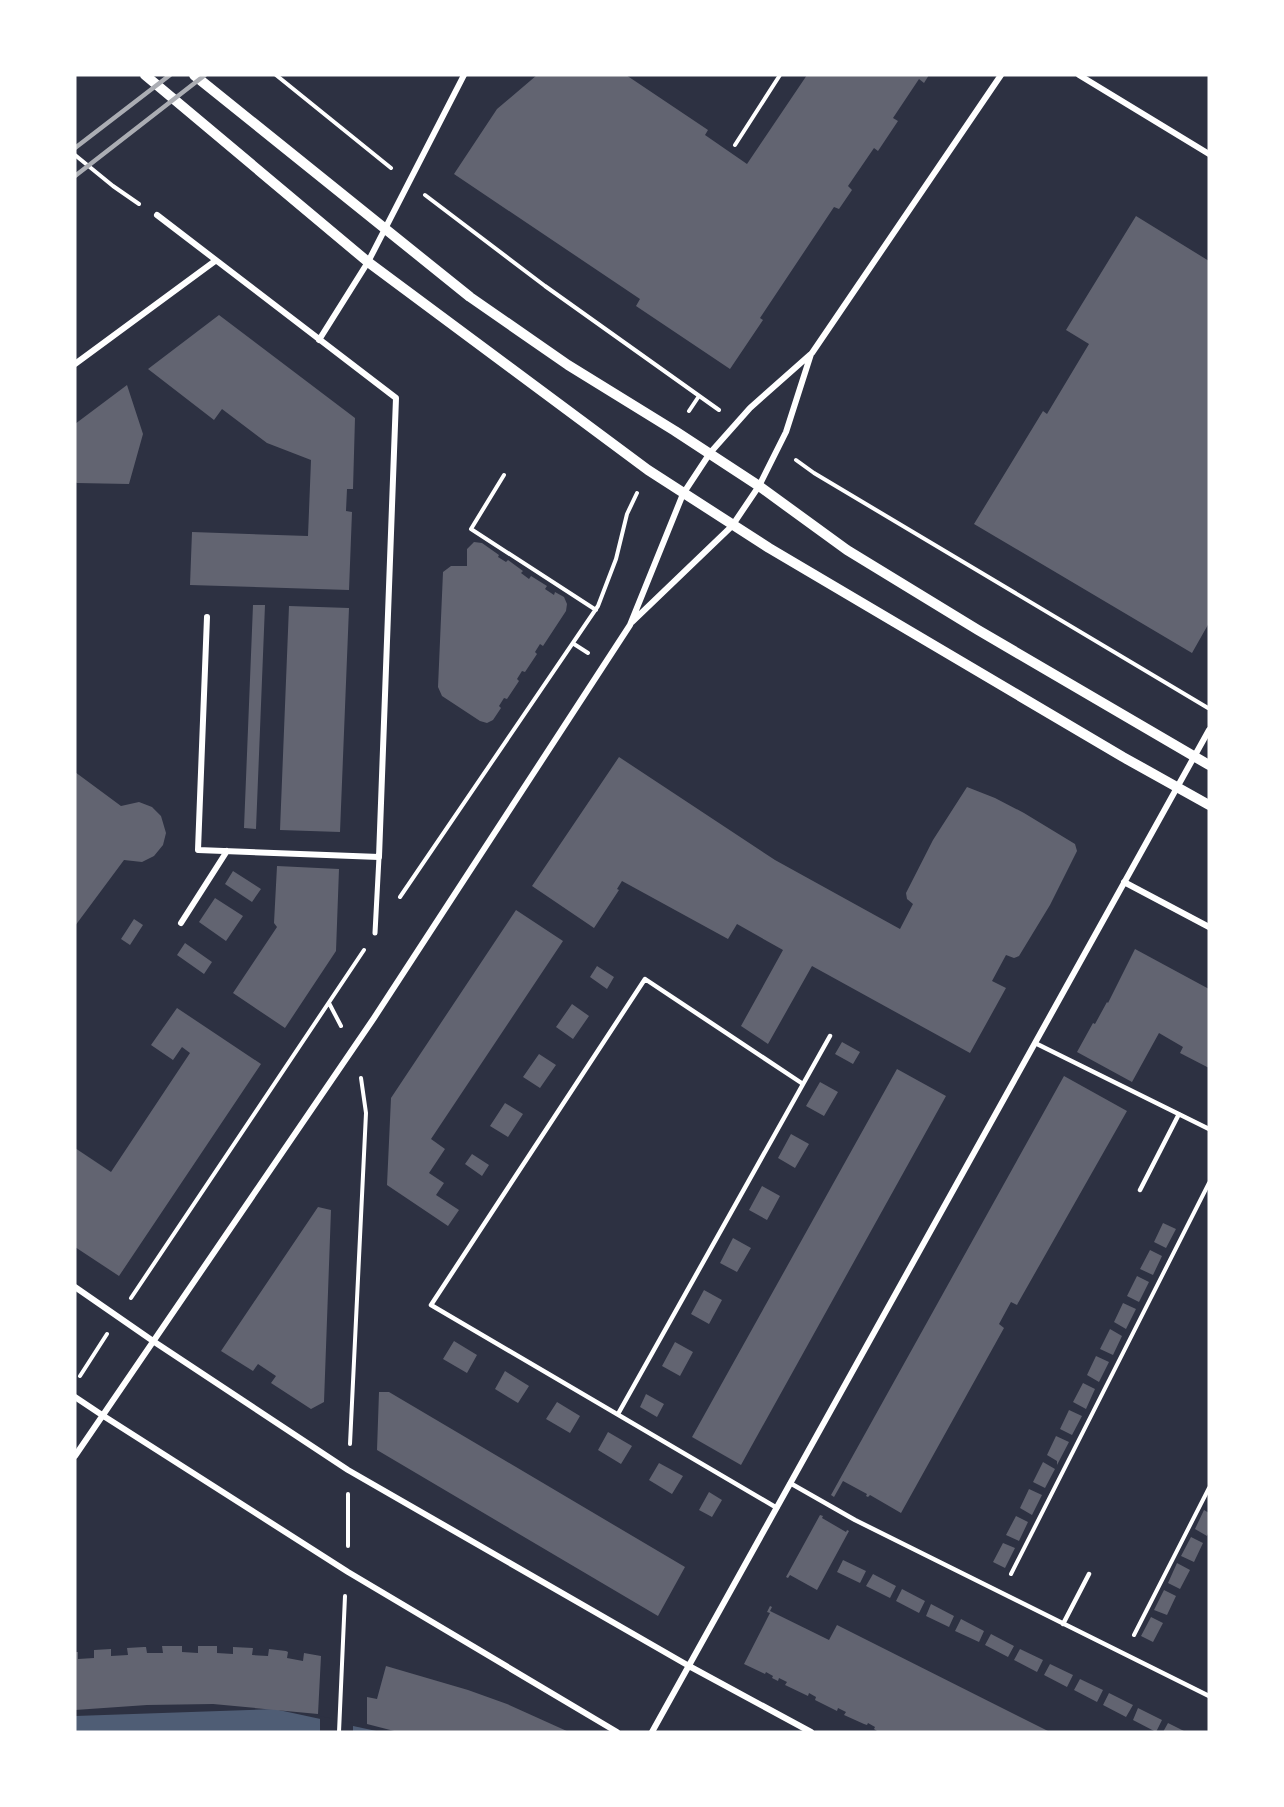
<svg xmlns="http://www.w3.org/2000/svg" width="1284" height="1807" font-family="'Roboto Condensed',sans-serif">
<rect width="100%" height="100%" fill="#2d3142"/>
<path fill="#4f5d75" d="M 274,1709 L 381,1732 L 75,1732 L 75,1716 Z"/>
<path fill="#2d3142" d="M 320,1716 L 353,1723 L 353,1732 L 320,1732 Z"/>
<path fill="#626471" d="M 537,75 L 626,75 L 708,130 L 705,135 L 747,164 L 807,75 L 929,75 L 924,83 L 919,79 L 893,118 L 898,121 L 878,151 L 874,148 L 848,186 L 852,190 L 839,209 L 834,207 L 760,318 L 763,320 L 730,369 L 636,306 L 640,299 L 454,174 L 497,109 Z
M 1136,216 L 1209,261 L 1209,623 L 1192,653 L 974,524 L 1043,411 L 1047,414 L 1089,344 L 1066,330 Z
M 219,315 L 355,418 L 353,489 L 347,489 L 346,511 L 352,512 L 349,590 L 190,585 L 192,532 L 308,536 L 311,460 L 267,443 L 222,409 L 214,420 L 148,369 Z
M 127,385 L 143,434 L 129,484 L 77,483 L 75,482 L 75,424 Z
M 474,542 L 482,543 L 499,555 L 498,557 L 506,562 L 508,560 L 523,571 L 521,573 L 529,579 L 531,576 L 547,586 L 545,589 L 554,595 L 555,592 L 564,597 L 567,604 L 566,611 L 543,646 L 540,644 L 535,652 L 537,654 L 525,672 L 522,671 L 517,679 L 519,681 L 507,699 L 504,698 L 499,706 L 501,708 L 493,720 L 487,723 L 480,721 L 442,696 L 438,687 L 443,572 L 451,566 L 467,566 L 467,549 Z
M 253,605 L 265,605 L 256,829 L 244,828 Z
M 289,606 L 349,608 L 340,832 L 280,830 Z
M 619,757 L 775,860 L 900,929 L 913,904 L 907,899 L 906,893 L 933,840 L 967,787 L 995,798 L 1024,813 L 1075,844 L 1077,851 L 1050,905 L 1019,956 L 1014,958 L 1006,955 L 992,981 L 1006,988 L 970,1053 L 812,966 L 768,1044 L 741,1026 L 783,950 L 737,924 L 728,939 L 622,881 L 617,889 L 619,890 L 594,928 L 532,886 Z
M 75,772 L 121,806 L 139,802 L 152,807 L 161,816 L 166,833 L 163,845 L 154,856 L 142,862 L 124,860 L 75,926 Z
M 277,866 L 339,869 L 336,951 L 285,1028 L 233,993 L 277,927 L 274,923 Z
M 233,871 L 261,889 L 252,902 L 225,884 Z
M 215,898 L 243,916 L 226,941 L 199,922 Z
M 516,910 L 563,941 L 431,1139 L 445,1149 L 429,1173 L 444,1183 L 436,1195 L 459,1210 L 448,1226 L 387,1185 L 391,1098 Z
M 134,919 L 143,925 L 130,945 L 121,939 Z
M 185,943 L 212,962 L 204,974 L 177,955 Z
M 1135,949 L 1209,989 L 1209,1068 L 1180,1053 L 1183,1047 L 1159,1033 L 1132,1082 L 1077,1052 L 1093,1023 L 1095,1024 L 1107,1002 L 1108,1003 Z
M 597,966 L 614,977 L 607,989 L 590,977 Z
M 572,1004 L 589,1016 L 573,1039 L 556,1027 Z
M 177,1008 L 261,1064 L 119,1276 L 75,1247 L 75,1148 L 111,1172 L 190,1053 L 182,1047 L 173,1060 L 151,1045 Z
M 842,1042 L 860,1052 L 853,1064 L 835,1054 Z
M 539,1054 L 556,1065 L 540,1088 L 523,1077 Z
M 897,1069 L 946,1096 L 741,1465 L 692,1437 Z
M 1064,1076 L 1127,1111 L 1018,1303 L 1017,1305 L 1011,1302 L 999,1324 L 1004,1328 L 901,1513 L 870,1495 L 868,1497 L 866,1496 L 867,1494 L 843,1481 L 834,1497 L 831,1495 Z
M 820,1082 L 838,1092 L 824,1116 L 806,1106 Z
M 505,1103 L 523,1114 L 508,1137 L 490,1126 Z
M 791,1134 L 809,1144 L 795,1168 L 778,1158 Z
M 472,1154 L 489,1165 L 482,1176 L 465,1164 Z
M 762,1186 L 780,1196 L 767,1220 L 749,1210 Z
M 318,1207 L 331,1210 L 324,1402 L 311,1409 L 271,1383 L 276,1376 L 258,1364 L 253,1371 L 221,1351 Z
M 1163,1223 L 1176,1229 L 1166,1248 L 1154,1242 Z
M 733,1238 L 751,1248 L 737,1272 L 720,1263 Z
M 1150,1250 L 1162,1256 L 1153,1275 L 1140,1269 Z
M 1137,1276 L 1149,1282 L 1139,1302 L 1127,1296 Z
M 704,1290 L 722,1300 L 709,1324 L 691,1314 Z
M 1123,1303 L 1136,1309 L 1126,1329 L 1114,1322 Z
M 1110,1329 L 1122,1336 L 1113,1355 L 1100,1349 Z
M 454,1341 L 477,1355 L 467,1373 L 443,1359 Z
M 675,1342 L 693,1352 L 680,1376 L 662,1366 Z
M 1096,1356 L 1109,1362 L 1099,1382 L 1087,1375 Z
M 505,1371 L 529,1386 L 518,1403 L 495,1389 Z
M 1083,1383 L 1095,1389 L 1086,1409 L 1073,1402 Z
M 379,1392 L 389,1392 L 685,1567 L 658,1616 L 377,1450 Z
M 646,1394 L 664,1404 L 657,1417 L 640,1407 Z
M 557,1402 L 580,1416 L 570,1433 L 546,1419 Z
M 1069,1410 L 1082,1416 L 1072,1435 L 1060,1429 Z
M 608,1432 L 632,1446 L 621,1464 L 598,1450 Z
M 1056,1436 L 1069,1442 L 1057,1465 L 1057,1461 L 1047,1455 Z
M 1043,1462 L 1055,1469 L 1045,1488 L 1033,1482 Z
M 659,1463 L 683,1476 L 672,1494 L 649,1480 Z
M 1029,1489 L 1042,1495 L 1032,1515 L 1020,1508 Z
M 709,1492 L 722,1500 L 712,1517 L 699,1510 Z
M 1204,1510 L 1209,1513 L 1209,1532 L 1207,1536 L 1195,1529 Z
M 820,1515 L 823,1516 L 822,1518 L 846,1532 L 847,1530 L 849,1531 L 817,1590 L 790,1575 L 788,1578 L 786,1577 Z
M 1016,1516 L 1028,1522 L 1019,1541 L 1006,1535 Z
M 1191,1537 L 1203,1543 L 1194,1562 L 1181,1556 Z
M 1003,1543 L 1015,1548 L 1005,1568 L 993,1562 Z
M 843,1560 L 866,1571 L 860,1583 L 837,1572 Z
M 1177,1563 L 1190,1570 L 1180,1589 L 1168,1583 Z
M 873,1574 L 896,1586 L 890,1598 L 866,1586 Z
M 902,1589 L 925,1601 L 919,1613 L 896,1601 Z
M 1164,1590 L 1176,1596 L 1167,1615 L 1154,1610 Z
M 931,1604 L 954,1616 L 949,1627 L 926,1616 Z
M 770,1606 L 772,1607 L 770,1611 L 829,1640 L 837,1625 L 1050,1732 L 876,1732 L 877,1731 L 874,1729 L 875,1727 L 868,1723 L 867,1725 L 864,1724 L 844,1715 L 846,1712 L 838,1708 L 837,1711 L 815,1700 L 816,1697 L 809,1693 L 808,1696 L 785,1685 L 787,1682 L 779,1678 L 778,1681 L 772,1678 L 773,1676 L 766,1672 L 765,1674 L 744,1664 L 770,1613 L 767,1612 Z
M 1151,1617 L 1163,1623 L 1153,1642 L 1141,1636 Z
M 961,1619 L 984,1631 L 979,1642 L 955,1631 Z
M 991,1634 L 1014,1646 L 1008,1657 L 985,1645 Z
M 162,1646 L 182,1646 L 182,1652 L 198,1653 L 198,1646 L 217,1646 L 217,1653 L 233,1654 L 233,1647 L 253,1648 L 252,1655 L 268,1656 L 269,1649 L 286,1651 L 288,1652 L 287,1658 L 303,1661 L 304,1653 L 321,1656 L 318,1714 L 213,1704 L 147,1705 L 75,1710 L 75,1652 L 78,1652 L 78,1659 L 94,1658 L 94,1650 L 111,1649 L 111,1656 L 128,1655 L 127,1648 L 144,1647 L 146,1647 L 147,1653 L 163,1653 Z
M 1020,1649 L 1043,1660 L 1037,1672 L 1014,1660 Z
M 1050,1664 L 1073,1675 L 1067,1687 L 1044,1675 Z
M 386,1666 L 468,1690 L 507,1704 L 569,1732 L 398,1732 L 367,1724 L 367,1697 L 377,1699 Z
M 1080,1679 L 1103,1690 L 1097,1702 L 1074,1690 Z
M 1109,1693 L 1133,1705 L 1126,1717 L 1103,1705 Z
M 1138,1708 L 1162,1720 L 1156,1732 L 1133,1720 Z
M 1168,1723 L 1186,1732 L 1163,1732 Z"/>
<g fill="none" stroke-linecap="round" stroke-linejoin="round">
<path stroke="#fff" stroke-width="4" d="M 276,75 L 391,168
M 735,145 L 780,75
M 75,155 L 113,186 L 139,204
M 425,195 L 545,286 L 719,410
M 689,411 L 699,396
M 796,460 L 814,473 L 1208,708
M 504,475 L 471,529 L 596,610
M 574,644 L 588,653
M 400,897 L 598,606 L 616,559 L 627,514 L 637,493
M 329,1003 L 341,1026
M 131,1298 L 364,950
M 80,1376 L 107,1334
M 350,1444 L 366,1113 L 361,1078
M 348,1546 L 348,1494
M 1011,1574 L 1209,1183
M 1134,1635 L 1209,1488
M 339,1732 L 345,1596"/>
<path stroke="#fff" stroke-width="4.5" d="M 1035,1043 L 1209,1129
M 1140,1190 L 1179,1114
M 618,1414 L 830,1036
M 790,1483 L 855,1520 L 1209,1696
M 777,1508 L 431,1305 L 645,979 L 803,1084
M 1063,1624 L 1089,1574"/>
<path stroke="#fff" stroke-width="5" d="M 375,933 L 379,857"/>
<path stroke="#fff" stroke-width="6" d="M 1079,75 L 1209,154
M 157,215 L 396,398 L 379,857 L 198,850 L 207,617
M 319,340 L 368,262 L 464,75
M 75,364 L 215,261
M 632,622 L 732,526 L 759,486 L 786,432 L 811,354
M 1124,882 L 1209,927
M 181,923 L 227,851
M 75,1287 L 153,1341 L 348,1470 L 689,1666 L 811,1732
M 75,1397 L 102,1415 L 348,1572 L 617,1732
M 75,1456 L 374,1018 L 630,625 L 683,494 L 710,453 L 750,408 L 812,353 L 1001,75
M 652,1732 L 1209,730"/>
<path stroke="#fff" stroke-width="10" d="M 145,75 L 368,262 L 648,470 L 769,548 L 1123,757 L 1209,805
M 194,75 L 470,297 L 568,365 L 675,431 L 759,486 L 847,550 L 978,630 L 1209,765"/>
<path stroke="#abadb3" stroke-width="4.5" d="M 75,148 L 170,75
M 75,176 L 205,75"/>
</g>
<rect width="1284" height="1807" fill="none" stroke="#ffffff" stroke-width="153"/>
</svg>
